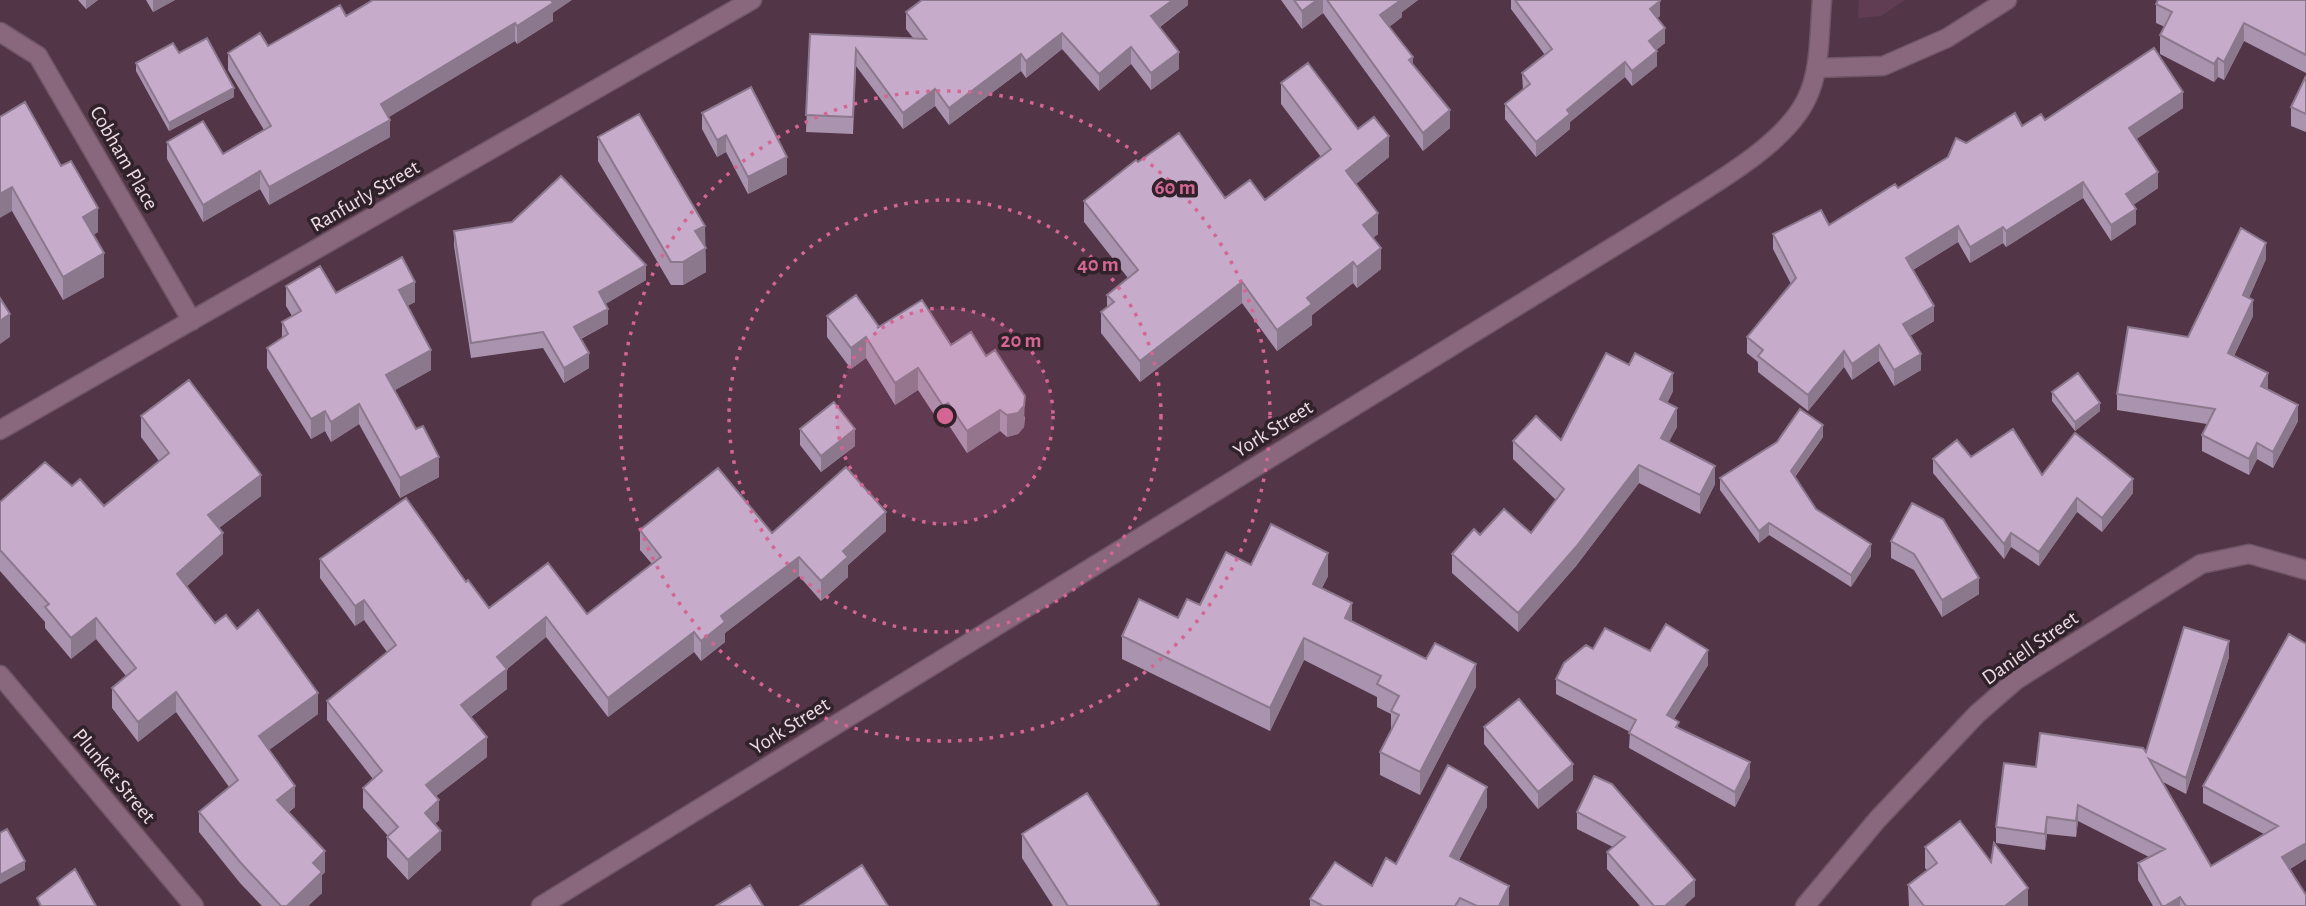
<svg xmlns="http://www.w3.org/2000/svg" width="2306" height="906" font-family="'Alegreya Sans',sans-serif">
<rect width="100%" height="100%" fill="#533548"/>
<path fill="#613d54" d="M 1859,0 L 1905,0 L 1881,16 L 1858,18 Z"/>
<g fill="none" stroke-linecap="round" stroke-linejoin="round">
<g stroke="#6f5565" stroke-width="21">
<path id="minor" d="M 0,32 L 38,56 L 192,321
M 1816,68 L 1883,66 L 1947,38 L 2007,0
M 0,430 L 752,0
M 0,675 L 194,906
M 541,906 L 1657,220 C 1702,190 1782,149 1806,100 C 1821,71 1819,32 1822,0
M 1805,906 L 1877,820 L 1977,714 L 2016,680 L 2201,564 L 2249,554 L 2306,570"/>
</g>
<use href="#minor" stroke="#89677c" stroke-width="18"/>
</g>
<path fill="#aa93ae" d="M 78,0 L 98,0 L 86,9 Z
M 146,0 L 175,0 L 153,12 Z
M 1188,0 L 1188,5 L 1160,27 L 1179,69 L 1151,90 L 1131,64 L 1099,91 L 1062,49 L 1026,78 L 1021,71 L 949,125 L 935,106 L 903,129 L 856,66 L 853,134 L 806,132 L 810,34 L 913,38 L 906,29 L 906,12 Z
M 1281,0 L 1418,0 L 1402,12 L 1402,17 L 1389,27 L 1450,128 L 1423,151 L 1323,13 L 1302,29 Z
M 1511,0 L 1659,0 L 1660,16 L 1657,18 L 1665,43 L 1656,50 L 1657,66 L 1632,86 L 1625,77 L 1570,122 L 1570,129 L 1536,157 L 1505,119 L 1505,104 L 1523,90 L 1522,73 L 1545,55 L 1511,9 Z
M 2306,0 L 2306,73 L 2244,41 L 2224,80 L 2218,77 L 2214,82 L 2160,54 L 2160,35 L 2165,27 L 2156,23 L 2156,4 Z
M 553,13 L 553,21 L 517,44 L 515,41 L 388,117 L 390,137 L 269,205 L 260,189 L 203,222 L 167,159 L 167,142 L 223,154 L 264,130 L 228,70 L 228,53 L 268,46 L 346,16 Z
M 179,53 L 234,97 L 169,131 L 136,71 L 136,63 Z
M 2306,76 L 2306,132 L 2291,126 L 2291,107 Z
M 1281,83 L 1358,129 L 1389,157 L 1356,184 L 1378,234 L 1373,238 L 1381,269 L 1357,288 L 1353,283 L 1312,315 L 1312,325 L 1277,351 L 1242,303 L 1140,382 L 1101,333 L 1101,312 L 1107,307 L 1107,295 L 1128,278 L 1084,222 L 1084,201 L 1225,198 L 1265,200 L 1321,157 L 1281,104 Z
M 2183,108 L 2136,139 L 2158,188 L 2133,205 L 2136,224 L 2111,241 L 2083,198 L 2006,247 L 2003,243 L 1970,263 L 1958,242 L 1913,270 L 1934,321 L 1910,336 L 1921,370 L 1894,386 L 1879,361 L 1852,380 L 1844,367 L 1808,411 L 1758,372 L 1758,362 L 1747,353 L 1747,337 L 1791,284 L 1773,249 L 1773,234 L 1829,225 L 1898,188 L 1948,157 L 1966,143 L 2045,120 Z
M 702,113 L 787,174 L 748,194 L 726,152 L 717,157 L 702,129 Z
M 0,117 L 98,232 L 93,235 L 104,277 L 63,300 L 12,211 Z
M 598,137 L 705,247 L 706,272 L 683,285 L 671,285 L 598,161 Z
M 454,231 L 646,280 L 605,304 L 608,324 L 581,339 L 589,368 L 564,383 L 543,348 L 471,358 L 454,246 Z
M 2266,259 L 2249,298 L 2253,316 L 2234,356 L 2268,389 L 2298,421 L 2273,468 L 2257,459 L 2249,475 L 2202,451 L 2202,435 L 2207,424 L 2117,410 L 2117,394 L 2188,337 Z
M 286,286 L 415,302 L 407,306 L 431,370 L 395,390 L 439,477 L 400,498 L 359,424 L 331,442 L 325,431 L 311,439 L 267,368 L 267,348 L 282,338 L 282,322 L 292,316 L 286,306 Z
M 827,316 L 879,327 L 951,345 L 1025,417 L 1024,427 L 1018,434 L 1007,437 L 1000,431 L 967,453 L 948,424 L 943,428 L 918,390 L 895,405 L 866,358 L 851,369 L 827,337 Z
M 1673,391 L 1667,403 L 1677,427 L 1668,442 L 1715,484 L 1700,514 L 1639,483 L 1576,566 L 1518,632 L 1452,573 L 1452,554 L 1480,535 L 1531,533 L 1556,500 L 1513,459 L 1513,441 L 1561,440 Z
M 2052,392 L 2100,411 L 2075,431 L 2052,401 Z
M 141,416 L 261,496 L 219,528 L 223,554 L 186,587 L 215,623 L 237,629 L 318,714 L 269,750 L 295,807 L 289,812 L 325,872 L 322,875 L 322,893 L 308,906 L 262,906 L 240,883 L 199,832 L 199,812 L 229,787 L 176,712 L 138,742 L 112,708 L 112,688 L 126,676 L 96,639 L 71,659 L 45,628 L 45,622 L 0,571 L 0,502 L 72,486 L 104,506 L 159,461 L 141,437 Z
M 800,429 L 855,446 L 821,472 L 800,445 Z
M 1823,437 L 1795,477 L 1816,509 L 1871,556 L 1851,587 L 1769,535 L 1759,543 L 1720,490 L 1720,478 Z
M 1971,457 L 2042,475 L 2133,493 L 2102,532 L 2077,512 L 2039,566 L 2011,547 L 2004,559 L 1933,473 L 1933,459 Z
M 1912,503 L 1979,594 L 1942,617 L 1914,570 L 1891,558 L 1891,541 Z
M 640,530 L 772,533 L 886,531 L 848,565 L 848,577 L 821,601 L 799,576 L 725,633 L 725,642 L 701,661 L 694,652 L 608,717 L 546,637 L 507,669 L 507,689 L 471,717 L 487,757 L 436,796 L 439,820 L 435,824 L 441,850 L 408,880 L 387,857 L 387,837 L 388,836 L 363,808 L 363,788 L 373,779 L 327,720 L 327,701 L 387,652 L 364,620 L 355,626 L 320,578 L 320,559 L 466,582 L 489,608 L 587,614 L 652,564 L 640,550 Z
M 1251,565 L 1328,576 L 1322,588 L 1352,621 L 1476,687 L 1420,795 L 1380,775 L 1380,752 L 1391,731 L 1391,714 L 1377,707 L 1377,697 L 1304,660 L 1270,731 L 1122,659 L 1122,636 L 1178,618 L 1200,605 Z
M 2289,634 L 2306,859 L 2290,869 L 2306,906 L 2153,906 L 2138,880 L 2138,863 L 2149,857 L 2078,821 L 2076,837 L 2047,834 L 2045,850 L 1996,843 L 1996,827 L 2036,767 L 2146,752 L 2229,657 L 2186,794 L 2163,782 L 2211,866 L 2264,834 L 2203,803 L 2203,786 Z
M 1593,649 L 1650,651 L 1708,665 L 1674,719 L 1679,728 L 1750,777 L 1735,807 L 1629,748 L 1630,732 L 1556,694 L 1556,679 Z
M 1484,727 L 1573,780 L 1538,809 L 1484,744 Z
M 1594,776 L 1695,896 L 1684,906 L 1640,906 L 1607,869 L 1607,852 L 1613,847 L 1577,829 L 1577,812 Z
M 1487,807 L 1459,860 L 1509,906 L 1310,906 L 1310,899 L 1372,886 L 1396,864 Z
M 1022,834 L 1159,906 L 1053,906 L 1022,858 Z
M 1925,847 L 1991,862 L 2028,906 L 1909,906 L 1908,885 L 1927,870 L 1925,868 Z"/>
<path fill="#8b788d" d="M 86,0 L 98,0 L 86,9 Z
M 153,0 L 175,0 L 153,12 Z
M 550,0 L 572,0 L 553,13 L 553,21 L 517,44 L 517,26 Z
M 1173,0 L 1188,0 L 1188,5 L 1151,33 L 1151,16 Z
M 1317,0 L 1323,0 L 1323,13 L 1302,29 L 1302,11 Z
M 1400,0 L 1418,0 L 1402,12 L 1402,17 L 1380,34 L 1380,15 Z
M 1660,1 L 1660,16 L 1650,24 L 1650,9 Z
M 515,23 L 515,41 L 381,122 L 381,104 Z
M 2244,23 L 2244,41 L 2224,80 L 2224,62 Z
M 1665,28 L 1665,43 L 1649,56 L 1649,41 Z
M 1062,33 L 1062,49 L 1026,78 L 1026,61 Z
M 1131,47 L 1131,64 L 1099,91 L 1099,74 Z
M 1657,51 L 1657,66 L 1632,86 L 1632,71 Z
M 1179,52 L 1179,69 L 1151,90 L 1151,73 Z
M 1021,54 L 1021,71 L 949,125 L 949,108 Z
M 1413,57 L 1413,75 L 1409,60 Z
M 2218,58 L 2218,77 L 2214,82 L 2214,64 Z
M 1625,62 L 1625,77 L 1570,122 L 1570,129 L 1536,157 L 1536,142 L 1567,110 Z
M 234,88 L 234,97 L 169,131 L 169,123 Z
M 935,89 L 935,106 L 903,129 L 903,113 Z
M 2183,92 L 2183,108 L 2129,144 L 2129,128 Z
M 1450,110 L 1450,128 L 1423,151 L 1423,133 Z
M 390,120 L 390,137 L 269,205 L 269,187 Z
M 726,135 L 726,152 L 717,157 L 717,140 Z
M 1389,136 L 1389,157 L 1346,192 L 1346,171 Z
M 787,157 L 787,174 L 748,194 L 748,177 Z
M 260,171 L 260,189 L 203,222 L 203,205 Z
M 2158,172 L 2158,188 L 2126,210 L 2126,194 Z
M 2083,182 L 2083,198 L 2006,247 L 2006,231 Z
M 12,187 L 12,211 L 0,218 L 0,194 Z
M 98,208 L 98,232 L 83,240 L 83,217 Z
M 2136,209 L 2136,224 L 2111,241 L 2111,225 Z
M 1378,213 L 1378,234 L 1363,246 L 1363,225 Z
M 705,226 L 706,272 L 683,285 L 683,262 L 695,231 Z
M 1958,226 L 1958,242 L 1906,274 L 1906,258 Z
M 2003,227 L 2003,243 L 1970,263 L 1970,247 Z
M 2266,243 L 2266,259 L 2243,311 L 2243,295 Z
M 1381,248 L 1381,269 L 1357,288 L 1357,267 Z
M 104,253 L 104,277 L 63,300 L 63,277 Z
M 1353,262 L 1353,283 L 1312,315 L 1312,325 L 1277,351 L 1277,330 L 1307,298 Z
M 646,265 L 646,280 L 599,308 L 599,292 Z
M 415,282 L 415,302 L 399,310 L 399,290 Z
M 1242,282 L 1242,303 L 1140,382 L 1140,361 Z
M 2253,300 L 2253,316 L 2228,368 L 2228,353 Z
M 1934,306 L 1934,321 L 1903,340 L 1903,324 Z
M 608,309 L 608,324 L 574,342 L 574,327 Z
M 10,314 L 10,337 L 0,344 L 0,321 Z
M 866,337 L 866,358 L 851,369 L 851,348 Z
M 1879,345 L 1879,361 L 1852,380 L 1852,364 Z
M 431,350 L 431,370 L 386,395 L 386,375 Z
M 1844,351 L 1844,367 L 1808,411 L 1808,395 Z
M 589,353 L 589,368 L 564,383 L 564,368 Z
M 1921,354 L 1921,370 L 1894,386 L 1894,370 Z
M 918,368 L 918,390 L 895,405 L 895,383 Z
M 1673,373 L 1673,391 L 1660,418 L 1660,399 Z
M 2268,373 L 2268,389 L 2261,386 Z
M 1025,396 L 1024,427 L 1018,434 L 1007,437 L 1007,415 Z
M 948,403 L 948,424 L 943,428 L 943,406 Z
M 2100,403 L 2100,411 L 2075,431 L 2075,422 Z
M 359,404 L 359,424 L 331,442 L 331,422 Z
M 2298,405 L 2298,421 L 2273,468 L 2273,452 Z
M 1677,408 L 1677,427 L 1661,457 L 1661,438 Z
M 1000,410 L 1000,431 L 967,453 L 967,431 Z
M 325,411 L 325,431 L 311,439 L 311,419 Z
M 1823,425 L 1823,437 L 1791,482 L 1791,471 Z
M 855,429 L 855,446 L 821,472 L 821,456 Z
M 2257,443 L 2257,459 L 2249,475 L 2249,459 Z
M 439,457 L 439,477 L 400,498 L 400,478 Z
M 1639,465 L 1639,483 L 1576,566 L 1518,632 L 1518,613 Z
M 1715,466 L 1715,484 L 1700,514 L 1700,495 Z
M 261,475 L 261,496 L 208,536 L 208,515 Z
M 2133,479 L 2133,493 L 2102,532 L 2102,518 Z
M 2077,498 L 2077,512 L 2039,566 L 2039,552 Z
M 886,512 L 886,531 L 848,565 L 848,577 L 821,601 L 821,581 L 843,551 Z
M 1769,523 L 1769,535 L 1759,543 L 1759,531 Z
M 223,533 L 223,554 L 177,595 L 177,574 Z
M 2011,533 L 2011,547 L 2004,559 L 2004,544 Z
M 1871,544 L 1871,556 L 1851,587 L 1851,575 Z
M 1328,553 L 1328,576 L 1313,606 L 1313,584 Z
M 799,557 L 799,576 L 725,633 L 725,642 L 701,661 L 701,641 L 721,616 Z
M 1979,578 L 1979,594 L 1942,617 L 1942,600 Z
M 364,600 L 364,620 L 355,626 L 355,606 Z
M 1352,603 L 1352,626 L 1345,618 Z
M 546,617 L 546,637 L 497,677 L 497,657 Z
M 96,618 L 96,639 L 71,659 L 71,638 Z
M 694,632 L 694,652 L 608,717 L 608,698 Z
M 1304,638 L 1304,660 L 1270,731 L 1270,708 Z
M 2229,641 L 2229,657 L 2186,794 L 2186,778 Z
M 1708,650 L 1708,665 L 1667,730 L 1667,715 Z
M 1476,664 L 1476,687 L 1420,795 L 1420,772 Z
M 507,669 L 507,689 L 461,724 L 461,705 Z
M 176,692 L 176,712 L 138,742 L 138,722 Z
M 318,693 L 318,714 L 259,757 L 259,736 Z
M 487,737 L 487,757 L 426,804 L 426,785 Z
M 1750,762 L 1750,777 L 1735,807 L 1735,792 Z
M 1573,764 L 1573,780 L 1538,809 L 1538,792 Z
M 295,786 L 295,807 L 277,821 L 277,800 Z
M 1487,787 L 1487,807 L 1450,876 L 1450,856 Z
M 439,800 L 439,820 L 425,832 L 425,813 Z
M 2078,805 L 2078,821 L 2076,837 L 2076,821 Z
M 2047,817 L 2047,834 L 2045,850 L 2045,834 Z
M 441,831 L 441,850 L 408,880 L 408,860 Z
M 2306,843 L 2306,859 L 2282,873 L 2282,857 Z
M 325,851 L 325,872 L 322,875 L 322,893 L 308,906 L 287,906 L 313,863 Z
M 25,861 L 25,870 L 0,884 L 0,875 Z
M 1695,880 L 1695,896 L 1684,906 L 1665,906 Z
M 1509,886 L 1509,906 L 1499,906 Z
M 2028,888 L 2028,906 L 2005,906 Z
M 2180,897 L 2180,906 L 2165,906 Z"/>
<path fill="#c6abca" stroke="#8b788d" stroke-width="2" d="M 373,0 L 551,0 L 553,3 L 517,26 L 515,23 L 381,104 L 390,120 L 269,187 L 260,171 L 203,205 L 167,142 L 203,121 L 223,154 L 271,126 L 228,53 L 260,33 L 268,46 L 340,5 L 346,16 Z
M 922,0 L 1173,0 L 1151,16 L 1179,52 L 1151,73 L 1131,47 L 1099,74 L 1062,33 L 1026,61 L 1021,54 L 949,108 L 935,89 L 903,113 L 856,49 L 853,117 L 806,115 L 810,34 L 926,39 L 906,12 Z
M 1294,0 L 1317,0 L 1302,11 Z
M 1327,0 L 1401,0 L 1380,15 L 1413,57 L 1409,60 L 1450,110 L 1423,133 Z
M 1515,0 L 1659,0 L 1660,1 L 1650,9 L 1665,28 L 1649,41 L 1657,51 L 1632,71 L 1625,62 L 1567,110 L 1570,114 L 1536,142 L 1505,104 L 1530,84 L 1522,73 L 1552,49 Z
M 2158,0 L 2306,0 L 2306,55 L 2244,23 L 2224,62 L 2218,58 L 2214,64 L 2160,35 L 2172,12 L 2156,4 Z
M 207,38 L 234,88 L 169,123 L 136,63 L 173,43 L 179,53 Z
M 2154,48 L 2183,92 L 2129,128 L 2158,172 L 2126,194 L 2136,209 L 2111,225 L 2083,182 L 2006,231 L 2003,227 L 1970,247 L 1958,226 L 1906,258 L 1934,306 L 1903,324 L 1921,354 L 1894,370 L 1879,345 L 1852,364 L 1844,351 L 1808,395 L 1758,356 L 1763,350 L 1747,337 L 1796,278 L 1773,234 L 1821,210 L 1829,225 L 1895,184 L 1898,188 L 1948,157 L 1956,138 L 1966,143 L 2015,113 L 2022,126 L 2041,114 L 2045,120 Z
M 1308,63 L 1358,129 L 1374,117 L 1389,136 L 1346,171 L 1378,213 L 1363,225 L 1381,248 L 1357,267 L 1353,262 L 1307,298 L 1312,304 L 1277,330 L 1242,282 L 1140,361 L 1101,312 L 1114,302 L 1107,295 L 1138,270 L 1084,201 L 1136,160 L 1138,162 L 1179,133 L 1225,198 L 1250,180 L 1265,200 L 1331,149 L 1281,83 Z
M 2306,76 L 2306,114 L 2291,107 Z
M 751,87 L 787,157 L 748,177 L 726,135 L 717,140 L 702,113 Z
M 25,102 L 61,166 L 71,161 L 98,208 L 83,217 L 104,253 L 63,277 L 12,187 L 0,194 L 0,117 Z
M 639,114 L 705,226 L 695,231 L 706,248 L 683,262 L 671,262 L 598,137 Z
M 561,176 L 646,265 L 599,292 L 608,309 L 574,327 L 589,353 L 564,368 L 543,332 L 471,343 L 454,231 L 512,222 Z
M 2241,228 L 2266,243 L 2243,295 L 2253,300 L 2228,353 L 2268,373 L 2261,386 L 2298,405 L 2273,452 L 2257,443 L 2249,459 L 2202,435 L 2215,409 L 2117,394 L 2128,327 L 2188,337 Z
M 402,257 L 415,282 L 399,290 L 431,350 L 386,375 L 416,429 L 423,426 L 439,457 L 400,478 L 359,404 L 331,422 L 325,411 L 311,419 L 267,348 L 288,334 L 282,322 L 301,311 L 286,286 L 320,266 L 336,293 Z
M 856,295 L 879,327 L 877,328 L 922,300 L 951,345 L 971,332 L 986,356 L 995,350 L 1025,396 L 1024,406 L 1018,413 L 1007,415 L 1000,410 L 967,431 L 948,403 L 943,406 L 918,368 L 895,383 L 866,337 L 851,348 L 827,316 Z
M 0,298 L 10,314 L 0,321 Z
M 1606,353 L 1629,365 L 1635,353 L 1673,373 L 1660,399 L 1677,408 L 1661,438 L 1715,466 L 1700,495 L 1639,465 L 1576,547 L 1518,613 L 1452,554 L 1474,529 L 1480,535 L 1504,509 L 1531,533 L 1564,489 L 1513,441 L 1536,416 L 1561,440 Z
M 2078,373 L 2100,403 L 2075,422 L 2052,392 Z
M 189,380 L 261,475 L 208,515 L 223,533 L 177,574 L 215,623 L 226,615 L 237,629 L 258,610 L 318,693 L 259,736 L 295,786 L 277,800 L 325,851 L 313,863 L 322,872 L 287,906 L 281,906 L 240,862 L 199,812 L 238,780 L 176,692 L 138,722 L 112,688 L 136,668 L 96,618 L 71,638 L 45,607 L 49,604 L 0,550 L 0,502 L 45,462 L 72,486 L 80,479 L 104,506 L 169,453 L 141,416 Z
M 834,402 L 855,429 L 821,456 L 800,429 Z
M 1800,409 L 1823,425 L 1791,471 L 1816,509 L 1871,544 L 1851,575 L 1769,523 L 1759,531 L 1720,478 L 1777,442 Z
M 2013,429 L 2042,475 L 2075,433 L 2133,479 L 2102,518 L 2077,498 L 2039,552 L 2011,533 L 2004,544 L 1933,459 L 1957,440 L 1971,457 Z
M 846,467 L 886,512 L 843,551 L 848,557 L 821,581 L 799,557 L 721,616 L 725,622 L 701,641 L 694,632 L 608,698 L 546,617 L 497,657 L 507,669 L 461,705 L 487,737 L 426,785 L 439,800 L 425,813 L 441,831 L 408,860 L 387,837 L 398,827 L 363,788 L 382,771 L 327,701 L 396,645 L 364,600 L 355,606 L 320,559 L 406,498 L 466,582 L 468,580 L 489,608 L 548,563 L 587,614 L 661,557 L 640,530 L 718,468 L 772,533 Z
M 1912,503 L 1943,519 L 1979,578 L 1942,600 L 1914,554 L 1891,541 Z
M 1271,524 L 1328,553 L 1313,584 L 1352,603 L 1345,618 L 1426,659 L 1435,643 L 1476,664 L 1420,772 L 1380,752 L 1399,715 L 1391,711 L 1399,696 L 1377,684 L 1381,676 L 1304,638 L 1270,708 L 1122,636 L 1139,599 L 1178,618 L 1187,599 L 1200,605 L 1226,552 L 1251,565 Z
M 1666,624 L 1708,650 L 1667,715 L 1679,722 L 1676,727 L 1750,762 L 1735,792 L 1629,733 L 1636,720 L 1556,679 L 1564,663 L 1586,645 L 1593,649 L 1605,628 L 1650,651 Z
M 2184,627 L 2229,641 L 2186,778 L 2149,759 L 2211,866 L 2278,826 L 2203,786 L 2289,634 L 2306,644 L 2306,843 L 2282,857 L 2306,895 L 2306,906 L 2186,906 L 2180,897 L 2165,906 L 2162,906 L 2138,863 L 2165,849 L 2078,805 L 2076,821 L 2047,817 L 2045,834 L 1996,827 L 2004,763 L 2036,767 L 2040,733 L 2143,748 L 2146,752 Z
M 1519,699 L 1573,764 L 1538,792 L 1484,727 Z
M 1448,765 L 1487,787 L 1450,856 L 1509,886 L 1499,906 L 1477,906 L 1460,898 L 1455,906 L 1323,906 L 1310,899 L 1335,862 L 1372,886 L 1386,858 L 1396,864 Z
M 1594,776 L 1612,784 L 1695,880 L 1665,906 L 1654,906 L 1607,852 L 1625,837 L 1577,812 Z
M 1087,793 L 1159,904 L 1156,906 L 1068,906 L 1022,834 Z
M 1960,821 L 1991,862 L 1994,843 L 2028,888 L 2005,906 L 1924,906 L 1908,885 L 1937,863 L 1925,847 Z
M 7,829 L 25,861 L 0,875 L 0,833 Z
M 862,865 L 888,906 L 800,906 Z
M 75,869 L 96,906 L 41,906 L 37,898 Z
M 750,885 L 763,906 L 716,906 Z"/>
<circle cx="945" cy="416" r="108" fill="#d46693" fill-opacity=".12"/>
<g fill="none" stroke="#d46693" stroke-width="3.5" stroke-dasharray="3.5 7">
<circle cx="945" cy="416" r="108"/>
<circle cx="945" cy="416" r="216"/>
<circle cx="945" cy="416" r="325"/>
</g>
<g text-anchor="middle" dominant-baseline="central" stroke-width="7" stroke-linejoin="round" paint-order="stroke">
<g font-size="21" fill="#eedbe6" stroke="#30222a">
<text transform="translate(124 158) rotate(60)">Cobham Place</text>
<text transform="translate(365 196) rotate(-30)">Ranfurly Street</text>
<text transform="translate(1273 429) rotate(-32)">York Street</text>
<text transform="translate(2030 648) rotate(-35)">Daniell Street</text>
<text transform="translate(790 726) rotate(-32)">York Street</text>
<text transform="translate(114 776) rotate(50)">Plunket Street</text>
</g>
</g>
<circle cx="945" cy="416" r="10" fill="#d46693" stroke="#30222a" stroke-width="3.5"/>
<g font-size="21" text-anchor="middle" font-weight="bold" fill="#d46693" stroke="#30222a" stroke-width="7" stroke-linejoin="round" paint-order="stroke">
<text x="1175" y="194">60 m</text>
<text x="1098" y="271">40 m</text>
<text x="1021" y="347">20 m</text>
</g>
</svg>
